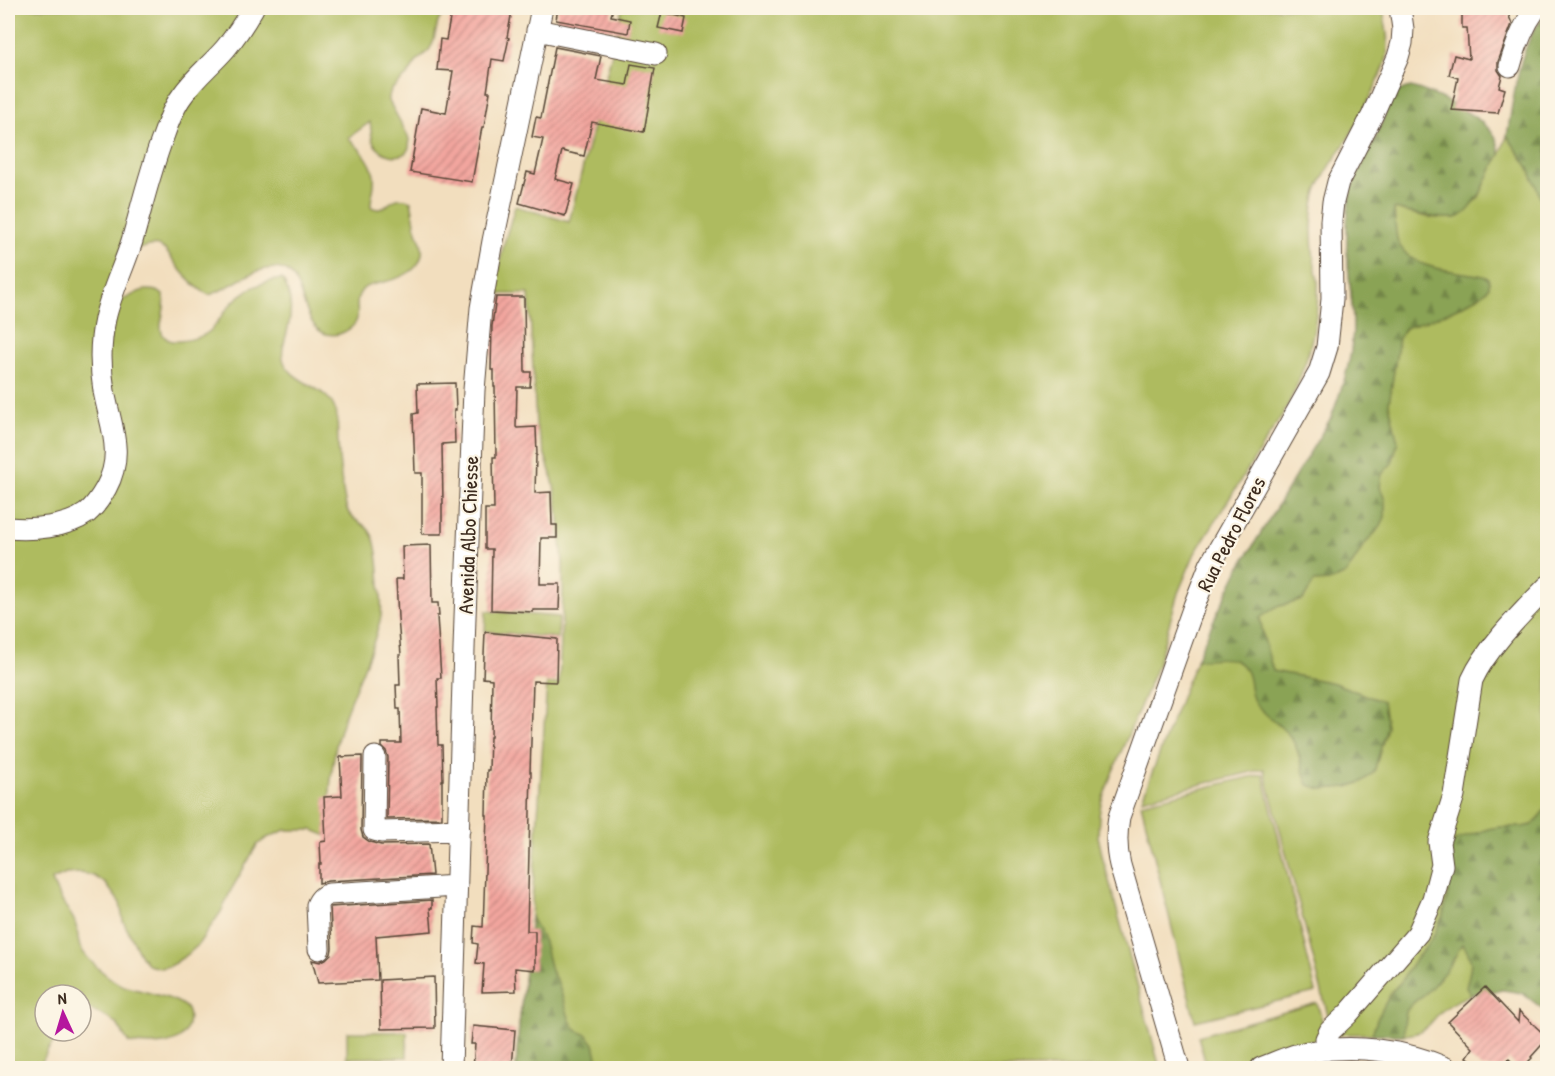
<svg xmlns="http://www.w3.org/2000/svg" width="1555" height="1076" font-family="'Patrick Hand',sans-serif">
<defs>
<pattern id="forest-firs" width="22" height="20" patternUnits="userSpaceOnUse" patternTransform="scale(1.5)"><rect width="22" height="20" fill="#8aa355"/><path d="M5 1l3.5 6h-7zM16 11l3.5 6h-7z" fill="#728546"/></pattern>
<pattern id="building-hatch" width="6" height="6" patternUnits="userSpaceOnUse" patternTransform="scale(1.5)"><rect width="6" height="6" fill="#f3a69f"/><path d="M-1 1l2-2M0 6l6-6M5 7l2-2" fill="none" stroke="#c68781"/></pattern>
</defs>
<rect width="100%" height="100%" fill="#fcf5e5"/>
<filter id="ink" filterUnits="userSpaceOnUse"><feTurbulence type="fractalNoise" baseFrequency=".0167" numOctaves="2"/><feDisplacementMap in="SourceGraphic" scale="12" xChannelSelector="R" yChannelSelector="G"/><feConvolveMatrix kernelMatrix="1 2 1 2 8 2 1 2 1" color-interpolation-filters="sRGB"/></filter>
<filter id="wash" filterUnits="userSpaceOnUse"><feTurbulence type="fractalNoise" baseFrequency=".008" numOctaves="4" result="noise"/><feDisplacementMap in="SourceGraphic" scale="24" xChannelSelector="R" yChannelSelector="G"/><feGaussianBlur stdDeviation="1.35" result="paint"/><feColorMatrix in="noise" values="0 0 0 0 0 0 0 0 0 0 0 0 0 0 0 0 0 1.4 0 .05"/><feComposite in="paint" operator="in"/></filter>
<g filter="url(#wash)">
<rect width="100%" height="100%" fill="#f2debe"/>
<path fill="#aebb5e" stroke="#74723e" stroke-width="1.5" d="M 8,8 L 446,8 L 438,22 L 433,43 L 429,50 L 417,61 L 408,75 L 391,90 L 389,96 L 389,101 L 408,136 C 417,163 380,160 373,141 C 371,135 371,128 370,122 L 348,138 C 361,149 376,165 374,183 C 374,191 370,199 371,207 C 390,216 387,191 411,201 C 413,210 414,219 416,228 C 418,236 424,245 422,254 C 419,273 395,280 379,283 C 373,285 366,285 362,290 C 349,305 369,320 344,332 C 339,335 331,335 326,334 C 300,326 305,273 281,269 C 254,264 233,288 209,295 C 197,289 185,276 177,266 C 173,260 168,251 161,247 C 153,243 142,248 134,251 L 118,301 C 129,299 137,290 147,290 C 182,289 152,323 164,336 C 168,341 174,342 180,341 C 190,340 202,338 210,331 C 217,325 221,316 227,309 C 241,291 259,282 282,279 C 292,294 292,314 287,332 C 285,342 280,351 284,362 C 294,384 325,386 334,407 C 339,418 337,431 338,443 C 339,462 341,482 345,502 C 349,525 365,519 372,535 C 378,545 379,572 380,585 C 381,594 382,607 381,616 C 380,622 378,628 376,634 C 366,670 345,704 337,741 C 330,772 329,804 327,836 L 313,830 L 285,830 L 267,838 L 257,845 L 231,890 L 221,912 L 197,946 L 187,955 L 170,966 L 160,968 L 148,965 L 141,956 L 123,921 L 120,903 L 106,884 L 94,876 L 81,873 L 66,874 L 52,880 C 56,895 66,906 74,920 C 79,931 77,939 80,947 C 86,959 112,982 124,986 C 138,991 176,997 185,1007 C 189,1011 189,1019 188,1024 C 184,1049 147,1046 129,1043 L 117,1024 L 108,1018 L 81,1005 L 81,995 L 45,995 L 45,1031 L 61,1031 L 48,1050 L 39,1068 L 8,1068 Z
M 622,8 L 1383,8 C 1385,24 1390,41 1387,57 C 1385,69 1378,81 1373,91 C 1366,105 1359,119 1352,132 C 1340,153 1323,172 1316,195 C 1311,216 1311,238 1314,259 C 1315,267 1317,274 1318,282 C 1319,326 1306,369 1286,409 L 1195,553 L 1178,593 L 1158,664 L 1111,776 L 1101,803 L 1099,816 L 1098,836 L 1103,859 L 1160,1068 L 516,1068 L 519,1026 L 531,917 L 547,684 L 559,684 L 563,593 L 563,563 L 558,507 L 553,481 L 536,425 L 529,294 L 494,294 L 503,247 L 515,206 L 569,222 L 616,37 Z
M 1547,13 L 1547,1012 C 1540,1006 1530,997 1521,993 C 1496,984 1463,994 1443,1010 C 1433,1018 1429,1029 1416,1033 C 1404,1037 1391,1034 1379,1034 C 1363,1033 1348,1034 1333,1035 L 1264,769 L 1142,799 L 1185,687 L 1213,622 L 1240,567 L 1331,418 C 1340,393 1350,369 1352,343 C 1355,316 1350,290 1348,264 C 1345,232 1348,199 1360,169 L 1384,206 C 1407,212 1435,222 1459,217 L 1479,197 L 1493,165 L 1500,155 L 1507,136 L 1522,62 Z
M 486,611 L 559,617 L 558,638 L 485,631 Z
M 1263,774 L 1316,992 L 1195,1021 L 1141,803 Z
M 1317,1003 L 1327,1037 L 1217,1068 L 1207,1068 L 1198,1036 Z
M 347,1032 L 407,1032 L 407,1057 L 347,1058 Z"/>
<path fill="url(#forest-firs)" stroke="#62663a" stroke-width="1.5" d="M 1547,13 L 1547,214 L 1528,166 L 1507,136 C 1514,96 1518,43 1547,13 Z
M 1411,87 C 1434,93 1484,117 1495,137 C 1499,142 1499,149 1500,155 C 1492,166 1487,180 1481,192 C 1476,201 1469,213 1459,217 C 1445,222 1409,212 1394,209 C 1395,218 1395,234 1398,242 C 1411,272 1457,270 1483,276 L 1488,278 C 1490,283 1490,287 1486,291 C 1483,294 1478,297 1474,299 C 1452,312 1429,320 1405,328 L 1399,338 L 1389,404 L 1398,442 L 1392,463 L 1382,474 L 1380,487 L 1385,501 L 1385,517 L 1380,527 L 1365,544 L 1346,574 L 1331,581 L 1314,582 L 1303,600 L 1276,607 L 1260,618 L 1264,639 L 1273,671 L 1334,683 L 1383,702 L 1387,727 L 1374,772 L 1362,782 L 1348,787 L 1322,789 L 1308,785 C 1302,771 1301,754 1293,741 C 1286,727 1262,715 1254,701 C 1247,688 1254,669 1234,660 C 1226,657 1205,659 1196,660 L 1213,622 L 1240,567 L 1331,418 C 1340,393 1349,370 1352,344 C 1355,316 1350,289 1348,262 C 1346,238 1346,212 1352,189 C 1355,177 1362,167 1367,156 C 1372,147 1376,136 1380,127 C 1388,109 1389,90 1411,87 Z
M 1547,807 L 1547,1012 L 1522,993 L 1503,990 L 1471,994 L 1466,988 C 1470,968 1476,961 1462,944 C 1453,962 1441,978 1426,993 C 1419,999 1410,1003 1406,1012 C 1404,1019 1404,1028 1404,1035 L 1372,1034 L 1378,1017 L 1392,991 L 1400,983 L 1409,968 L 1433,937 L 1443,915 L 1449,890 L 1448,871 L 1450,847 L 1456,840 L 1488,829 L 1499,827 L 1522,827 L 1532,825 Z
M 531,917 L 544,942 L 551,971 L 558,983 L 570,1021 L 576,1030 L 587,1035 L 594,1044 L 597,1057 L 594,1068 L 516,1068 L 519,1026 Z"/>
<g id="blocks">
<path fill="url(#building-hatch)" d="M 452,8 L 493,8 L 512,11 L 507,37 L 509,38 L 504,61 L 492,59 L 487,92 L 490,92 L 484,127 L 482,127 L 472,182 L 410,172 L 421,108 L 446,113 L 453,71 L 437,70 L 440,39 L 446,40 Z
M 558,8 L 613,8 L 611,16 L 630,20 L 628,33 L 556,20 Z
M 1467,8 L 1506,8 L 1512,24 L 1498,62 L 1498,70 L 1502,76 L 1499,87 L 1505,89 L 1498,113 L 1451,110 L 1458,78 L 1449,75 L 1454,55 L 1469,59 L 1467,28 L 1462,28 L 1462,13 L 1467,13 Z
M 662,12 L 686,18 L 683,33 L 658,28 Z
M 555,47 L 601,56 L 596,80 L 627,85 L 631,64 L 655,68 L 644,132 L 592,122 L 584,156 L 562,151 L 555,179 L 574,184 L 565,216 L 519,203 L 527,172 L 535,174 L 543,139 L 532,137 L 536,117 L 541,118 Z
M 496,297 L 524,297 L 525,372 L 531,372 L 530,387 L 517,387 L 516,427 L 517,428 L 536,427 L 537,455 L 536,455 L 535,493 L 551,492 L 552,525 L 557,525 L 557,538 L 541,538 L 540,584 L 560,584 L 559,610 L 533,610 L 533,612 L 491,610 L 492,549 L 485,549 L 485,509 L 494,509 L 493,457 L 496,457 L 495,387 L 494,387 L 494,370 L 491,370 L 492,326 Z
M 455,383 L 456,410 L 454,410 L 455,443 L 442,444 L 443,504 L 442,504 L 442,534 L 422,534 L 422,473 L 415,473 L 413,414 L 418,413 L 417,384 Z
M 431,545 L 432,603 L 438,603 L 439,616 L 437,616 L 441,678 L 437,678 L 438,707 L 437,707 L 438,745 L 442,745 L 443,780 L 442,780 L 442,818 L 387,819 L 388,757 L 386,751 L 382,747 L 382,743 L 401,743 L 400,709 L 397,709 L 396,685 L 400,685 L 399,655 L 401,655 L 398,618 L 396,579 L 403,579 L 402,546 Z
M 485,632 L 557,639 L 556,682 L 533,681 L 530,772 L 531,772 L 527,931 L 535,931 L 535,970 L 515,968 L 516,991 L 482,992 L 484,964 L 476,963 L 478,944 L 473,943 L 474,926 L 483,927 L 487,815 L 486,815 L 487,770 L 489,770 L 490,737 L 491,737 L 492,679 L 483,678 Z
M 362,756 L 361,830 L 363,837 L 370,842 L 381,845 L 429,844 L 432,875 L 328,881 L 319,883 L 319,864 L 321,864 L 320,842 L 326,841 L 324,797 L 342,796 L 340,757 Z
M 432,900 L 432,908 L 430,908 L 432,931 L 376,936 L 378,980 L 318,983 L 312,960 L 320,962 L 326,959 L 331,954 L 332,948 L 330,907 Z
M 434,977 L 435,1028 L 381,1029 L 380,980 Z
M 1485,987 L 1518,1022 L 1519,1011 L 1548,1038 L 1531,1057 L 1532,1058 L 1522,1068 L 1518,1068 L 1509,1059 L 1501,1068 L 1483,1068 L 1467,1057 L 1473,1048 L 1448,1022 Z
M 473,1026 L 515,1030 L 512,1068 L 473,1068 L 475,1044 L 471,1044 Z"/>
</g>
</g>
<g filter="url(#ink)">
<use href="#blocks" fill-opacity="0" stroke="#564536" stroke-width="1.5"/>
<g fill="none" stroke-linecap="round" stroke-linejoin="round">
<g stroke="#564536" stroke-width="23">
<path id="minor" d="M 537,30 L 656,54
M 1510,66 C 1516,44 1523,26 1536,8
M 8,528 C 32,530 66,528 87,513 C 94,507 101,497 106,488 C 125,453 110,425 104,391 C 100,367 100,342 105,319 C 111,292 124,267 132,241 C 142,206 150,171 163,137 C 168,123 173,108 182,96 C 194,78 211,65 225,49 C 236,36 245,22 253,8
M 375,757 L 374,830 L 381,832 L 459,830
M 319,949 L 317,905 C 320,898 323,896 329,894 L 457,886
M 1327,1050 L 1326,1039 L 1330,1031 L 1348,1014 L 1418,933 L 1433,899 L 1440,872 L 1442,865 L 1439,842 L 1454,795 L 1472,680 C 1487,647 1522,613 1548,586
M 451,1068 L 465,617 L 474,390 L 481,308 L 493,241 L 542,8
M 1179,1068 L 1120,865 C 1116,849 1116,834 1119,817 L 1194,606 L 1210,565 L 1319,373 L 1327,347 L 1332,299 L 1331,221 L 1333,202 L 1338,182 L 1372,116 L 1398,57 L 1402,43 L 1403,29 L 1400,8
M 1261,1068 C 1277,1062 1293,1054 1309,1052 C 1355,1044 1403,1050 1446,1068"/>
</g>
<use href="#minor" stroke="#fff" stroke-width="21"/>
</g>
</g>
<g text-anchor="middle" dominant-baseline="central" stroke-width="4.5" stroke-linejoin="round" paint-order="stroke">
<g font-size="21" fill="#3b2a1e" stroke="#fcf5e5">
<text transform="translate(1231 534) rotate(-63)">Rua Pedro Flores</text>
<text transform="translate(468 535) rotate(-88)">Avenida Albo Chiesse</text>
</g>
</g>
<rect width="1555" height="1076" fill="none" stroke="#fcf5e5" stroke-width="30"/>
<g transform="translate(63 1013) rotate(356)"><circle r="28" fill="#fcf5e5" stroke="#afa495" stroke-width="1.5"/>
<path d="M0-4.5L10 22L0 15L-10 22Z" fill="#b5179e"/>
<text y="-9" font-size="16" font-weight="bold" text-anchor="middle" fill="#3b2a1e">N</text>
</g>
</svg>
